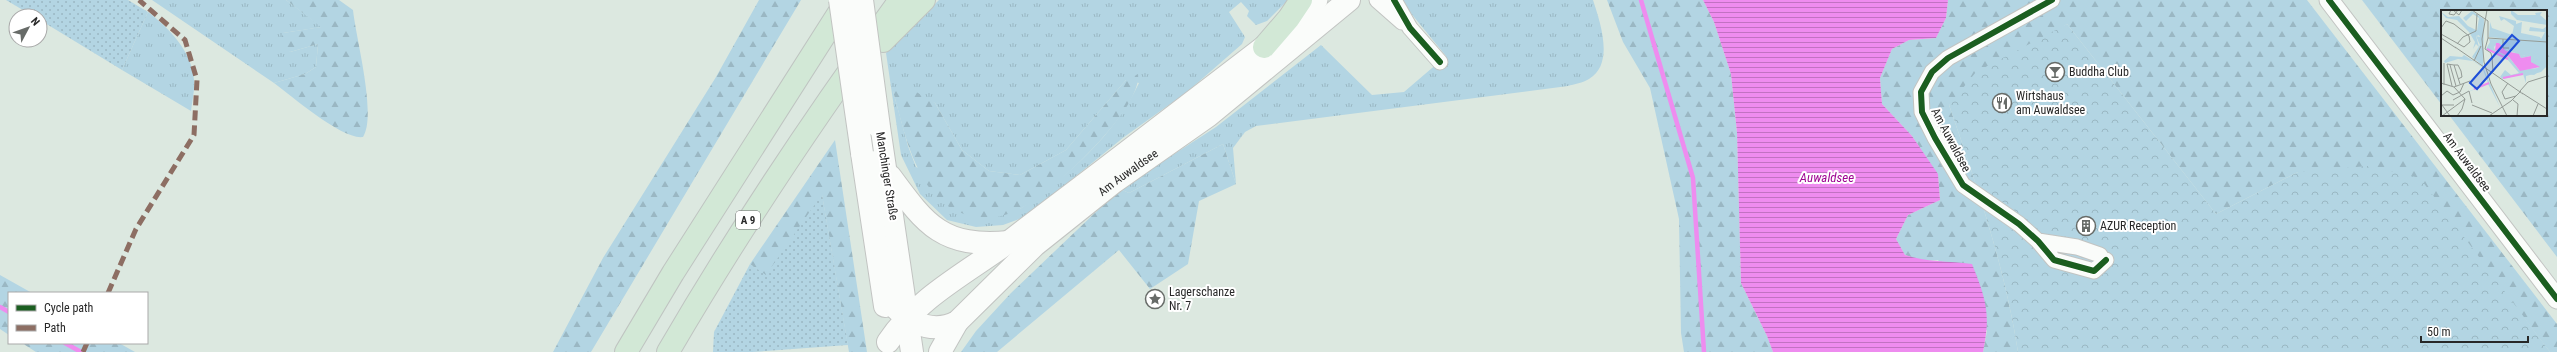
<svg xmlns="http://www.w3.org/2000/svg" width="2557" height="352" font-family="'Roboto Condensed',sans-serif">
<defs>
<pattern id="grass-tufts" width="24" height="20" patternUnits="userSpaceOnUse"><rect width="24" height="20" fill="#b3d5e3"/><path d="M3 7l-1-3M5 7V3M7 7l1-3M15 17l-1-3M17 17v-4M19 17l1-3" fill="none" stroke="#9ab7c3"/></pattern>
<pattern id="forest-firs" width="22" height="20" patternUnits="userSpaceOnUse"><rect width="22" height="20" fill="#b3d5e3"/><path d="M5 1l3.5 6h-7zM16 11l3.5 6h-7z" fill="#9ab7c3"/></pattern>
<pattern id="park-crowns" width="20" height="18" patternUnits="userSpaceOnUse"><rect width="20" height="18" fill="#b3d5e3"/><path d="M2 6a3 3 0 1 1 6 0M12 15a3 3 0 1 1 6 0" fill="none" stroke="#9ab7c3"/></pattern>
<pattern id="garden-dots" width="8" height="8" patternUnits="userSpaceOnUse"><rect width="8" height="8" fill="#b3d5e3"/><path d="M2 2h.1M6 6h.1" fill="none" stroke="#9ab7c3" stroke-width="1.8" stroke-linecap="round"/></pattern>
<pattern id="water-rules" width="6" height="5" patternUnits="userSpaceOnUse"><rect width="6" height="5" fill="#ee8cef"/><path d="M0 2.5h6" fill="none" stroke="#c172c2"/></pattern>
</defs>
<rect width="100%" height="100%" fill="#dce8e0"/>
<path fill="url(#grass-tufts)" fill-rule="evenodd" d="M 152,0 L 286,0 L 322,27 L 283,33 L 290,52 L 318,44 L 316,67 L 305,74 L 274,83 Z
M 939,0 L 1288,0 L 1267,21 L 1256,25 L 1247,16 L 1249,11 L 1241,2 L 1229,12 L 1245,37 L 1242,44 L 1187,92 L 1124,137 L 1027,216 L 1003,225 L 976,227 L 947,220 L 920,194 L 901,155 L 886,53 ZM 1126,80 L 1139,83 C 1114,136 1068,176 1020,209 L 916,167 L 908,146 L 893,91 L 935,103 L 962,150 L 989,171 L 1020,175 L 1066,150 Z
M 1400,0 L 1593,0 C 1600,22 1615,64 1589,79 C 1583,83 1574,84 1568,86 L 1256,126 L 1245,132 L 1233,148 L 1236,184 L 1223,144 L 1129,193 L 1120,189 L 1216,127 L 1321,45 L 1372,95 L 1404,92 L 1446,56 Z
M 148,12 C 169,28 192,51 194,80 C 195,90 192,101 191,111 L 122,70 Z"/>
<path fill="url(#forest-firs)" d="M 286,0 L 339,0 L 353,10 C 356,39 377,115 363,137 C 342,140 292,96 274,83 L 305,74 L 316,67 L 318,44 L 290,52 L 280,43 L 283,33 L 321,27 Z
M 759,0 L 801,0 L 591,352 L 553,352 L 603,258 L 716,77 Z
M 1607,0 L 1703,0 L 1714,22 L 1731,74 L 1737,133 L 1741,283 L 1767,336 L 1773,352 L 1684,352 L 1681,333 L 1679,219 L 1650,88 L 1623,42 Z
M 1948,0 L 2307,0 L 2557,324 L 2557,352 L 2550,352 L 2508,297 L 2298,172 L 2216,214 L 2067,24 L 1949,105 C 1977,186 2005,267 2018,352 L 1983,352 L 1987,331 L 1938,260 L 1922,261 L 1905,255 L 1896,239 L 1908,215 L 1940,200 L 1938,175 L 1912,136 L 1882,104 L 1880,78 L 1892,49 L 1909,40 L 1936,38 L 1946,18 Z
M 2362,0 L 2557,0 L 2557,257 L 2449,115 L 2546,115 L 2546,11 L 2442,11 L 2442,105 Z
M 1138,74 C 1143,109 1051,194 1020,209 C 1012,213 999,217 991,218 C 972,220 946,209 934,194 C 910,164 903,127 893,91 L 897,85 L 913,90 L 935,103 L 962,150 L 989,171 L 1020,175 L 1066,150 L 1126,80 Z
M 835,140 L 867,352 L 849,352 L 822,195 L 766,276 L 750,264 Z
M 1223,144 L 1236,184 L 1199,201 L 1188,264 L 1150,289 L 1119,250 L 997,352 L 961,352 L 976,331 L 1011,293 L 1120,189 L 1129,193 Z
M 0,275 L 32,293 L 9,293 L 9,335 L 0,329 Z
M 22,343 L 119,343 L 135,352 L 36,352 Z"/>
<path fill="url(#park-crowns)" d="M 2067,24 L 2216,214 L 2298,172 L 2368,166 L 2420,178 L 2550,352 L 2018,352 C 2005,267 1977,186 1949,105 L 1976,72 Z"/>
<path fill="url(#garden-dots)" d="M 6,0 L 128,0 L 148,12 L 122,70 L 40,20 L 40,16 L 33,16 Z
M 822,194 L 848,345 L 752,352 L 713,352 L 714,332 L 750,264 L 766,275 Z"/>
<path fill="url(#water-rules)" d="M 1703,0 L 1948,0 L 1946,18 L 1936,38 L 1909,40 L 1892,49 L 1880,78 L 1882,104 L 1912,136 L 1938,174 L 1940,200 L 1908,215 L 1896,239 L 1905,255 C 1926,262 1949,261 1972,264 C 1986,299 1991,314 1983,352 L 1773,352 L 1767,336 L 1741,283 L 1737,133 L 1731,74 L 1714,22 Z"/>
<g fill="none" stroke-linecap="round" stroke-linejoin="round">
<path stroke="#ee8cef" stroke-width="4.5" d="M 1641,0 L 1693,178 L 1704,352
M 0,307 L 9,312
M 65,343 L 81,352"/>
<g stroke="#c2c4c2" stroke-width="17">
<path id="minor" d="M 1377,0 L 1402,22
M 1394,0 L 1410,28 L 1440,62
M 2052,0 L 1948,58 L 1932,72 L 1921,92 L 1922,112 L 1935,138 L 1963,185 L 2019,224 L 2038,241 L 2054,260 L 2094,271 L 2106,260
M 2038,241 L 2077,247 L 2100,255"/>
</g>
<g stroke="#c2c4c2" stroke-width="21">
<path id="tertiary" d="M 2329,0 L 2557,299
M 1287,28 L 1318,0"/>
</g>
<g stroke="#c2c4c2" stroke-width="24">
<g id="secondary">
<path d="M 879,127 L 912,352"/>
<path d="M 862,153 L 885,306"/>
<path d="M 890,176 C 926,225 942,248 1009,242"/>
<path id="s1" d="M 884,292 C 898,317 928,337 957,322 L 1035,245 L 1114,182 L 1208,116 L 1349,0"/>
<path d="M 888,342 C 917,298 968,272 1010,241 C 1095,177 1180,111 1264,47"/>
<path d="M 940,352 L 957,322"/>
</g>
</g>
<g stroke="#bfc4c1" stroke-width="24">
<path id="motorway" d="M 883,41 L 924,0
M 1264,47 L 1289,18 L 1301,0
M 626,352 L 673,273 L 847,0
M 668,352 C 739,230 817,114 900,0"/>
</g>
<use href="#minor" stroke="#fafcfa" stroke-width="15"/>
<use href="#tertiary" stroke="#fafcfa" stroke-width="19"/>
<use href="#secondary" stroke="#fafcfa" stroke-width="22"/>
<use href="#motorway" stroke="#d2e8d6" stroke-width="22"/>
<g stroke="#c2c4c2" stroke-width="24" stroke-linecap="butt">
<path id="secondary-bridge" d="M 840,0 L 862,153
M 862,0 L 879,127"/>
</g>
<use href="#secondary-bridge" stroke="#fafcfa" stroke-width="22"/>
<path stroke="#8d6e63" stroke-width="5" stroke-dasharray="10 5" stroke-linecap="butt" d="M 108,293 L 136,229 L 194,135 L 197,80 L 185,40 L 139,0
M 83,352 L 87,343"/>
<g stroke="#fff" stroke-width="8">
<path id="cycleway" d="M 1394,0 L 1410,28 L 1440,62
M 2052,0 L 1948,58 L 1932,72 L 1921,92 L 1922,112 L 1935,138 L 1963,185 L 2019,224 L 2038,241 L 2054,260 L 2094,271 L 2106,260
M 2329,0 L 2557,299"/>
</g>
<use href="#cycleway" stroke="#1b5e20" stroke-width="6"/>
</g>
<defs>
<g id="bar-ring" transform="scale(1)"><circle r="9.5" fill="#fff" stroke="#676b68" stroke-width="1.5"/><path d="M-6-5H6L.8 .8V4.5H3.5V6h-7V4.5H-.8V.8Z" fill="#676b68"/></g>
<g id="restaurant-ring" transform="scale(1)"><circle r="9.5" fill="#fff" stroke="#676b68" stroke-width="1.5"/><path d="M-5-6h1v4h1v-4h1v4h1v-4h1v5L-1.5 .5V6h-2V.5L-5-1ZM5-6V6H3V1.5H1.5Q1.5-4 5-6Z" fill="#676b68"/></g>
<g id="building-ring" transform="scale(1)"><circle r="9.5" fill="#fff" stroke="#676b68" stroke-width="1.5"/><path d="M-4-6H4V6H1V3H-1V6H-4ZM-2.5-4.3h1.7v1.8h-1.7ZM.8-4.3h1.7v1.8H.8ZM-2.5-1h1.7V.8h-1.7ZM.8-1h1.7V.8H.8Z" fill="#676b68"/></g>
<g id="sight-ring" transform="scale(1)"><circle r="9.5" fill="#fff" stroke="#676b68" stroke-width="1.5"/><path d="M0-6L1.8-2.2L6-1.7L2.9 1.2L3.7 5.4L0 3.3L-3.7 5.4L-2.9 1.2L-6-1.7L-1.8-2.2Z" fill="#676b68"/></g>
</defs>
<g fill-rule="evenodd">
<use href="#bar-ring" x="2055" y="72"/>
<use href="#restaurant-ring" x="2002" y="103"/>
<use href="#building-ring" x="2086" y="226"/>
<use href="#sight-ring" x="1155" y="299"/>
</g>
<g text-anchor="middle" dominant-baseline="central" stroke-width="4" stroke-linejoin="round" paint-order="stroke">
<rect fill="#fff" stroke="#686868" stroke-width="1" x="736" y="211" width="24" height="18" rx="3"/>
<g font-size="11" font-weight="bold" fill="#282828">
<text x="748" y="220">A 9</text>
</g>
<g font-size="12" fill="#282828" stroke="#fff" text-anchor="start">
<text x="2069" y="72">Buddha Club</text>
<text x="2016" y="96">Wirtshaus<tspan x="2016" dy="14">am Auwaldsee</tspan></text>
<text x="2100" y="226">AZUR Reception</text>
<text x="1169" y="292">Lagerschanze<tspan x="1169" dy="14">Nr. 7</tspan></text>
</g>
<g font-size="12" fill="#282828" stroke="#fff">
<text transform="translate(1951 140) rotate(62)">Am Auwaldsee</text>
<text transform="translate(2467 162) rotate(53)">Am Auwaldsee</text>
<text stroke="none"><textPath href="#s1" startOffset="315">Am Auwaldsee</textPath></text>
<text transform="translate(887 176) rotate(81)">Manchinger Straße</text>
</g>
<g font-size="13" font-style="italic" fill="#9e0692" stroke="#fff">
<text x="1827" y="177">Auwaldsee</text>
</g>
</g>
<g transform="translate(2441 10)">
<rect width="106" height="106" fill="#dce8e0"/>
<path d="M 31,1 L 43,9 L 42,56 L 31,47 L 39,35 L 35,26 L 39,27 L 36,21 L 38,8 L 32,4 L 25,11 L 22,8 Z" fill="#b3d5e3"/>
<path d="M 70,0 L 77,5 L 95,5 L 94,3 L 101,2 L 99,5 L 106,11 L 106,15 L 76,10 L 70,4 ZM 0,2 L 7,7 L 18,6 L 27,16 L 37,21 L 39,25 L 35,26 L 38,37 L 35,34 L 32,39 L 34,32 L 28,22 L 16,10 L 5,8 ZM 58,6 L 75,11 L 75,14 L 81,12 L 80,23 L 99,27 L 100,29 L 104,22 L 88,21 L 89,17 L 102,19 L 106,16 L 106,56 L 100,62 L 85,66 L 85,73 L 82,64 L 62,69 L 59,67 L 64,60 L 70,65 L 78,63 L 66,49 L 45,39 L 49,32 L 48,29 L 79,30 L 48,27 L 49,12 L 51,18 L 71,25 L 73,16 L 63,9 L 60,11 ZM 57,33 L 65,41 L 78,44 L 80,48 L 90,46 L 90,52 L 98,58 L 78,60 L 68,47 L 54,40 L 53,37 ZM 63,35 L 69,35 L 86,44 L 83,46 L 72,43 L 63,38 ZM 23,45 L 42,57 L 59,97 L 47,74 L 22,84 L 47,73 L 41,57 L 32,51 L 17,49 L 4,53 L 3,51 L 9,46 L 21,47 Z" fill="#b3d5e3" fill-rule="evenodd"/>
<path d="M 106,24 L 106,56 L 93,65 L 79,63 L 98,58 L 101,48 L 91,51 L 91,45 L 81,46 L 63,38 L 63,35 L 69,35 L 72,31 L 92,35 L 94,31 L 102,31 Z" fill="#b3d5e3"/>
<path d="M 55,33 L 58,33 L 65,41 L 78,44 L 80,48 L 90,46 L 90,52 L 99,57 L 79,61 L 68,47 L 54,40 Z" fill="#ee8cef"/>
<path fill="none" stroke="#ee8cef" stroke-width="2" d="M 46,39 L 67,49M 62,68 L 82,64M 33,79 L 48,73"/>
<path fill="none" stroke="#949b96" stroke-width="1" d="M 10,0 L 8,4 L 13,5 L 17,0M 12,0 L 18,5 L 21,0M 31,0 L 47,11 L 47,28M 46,0 L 41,29 L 43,52 L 50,74 L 66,106M 0,18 L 5,11 L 13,14 L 28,26 L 29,32 L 23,37 L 0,24M 0,28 L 15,38M 62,29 L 62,38 L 68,38M 16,34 L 22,27 L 35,21 L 36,4M 14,37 L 82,84M 51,47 L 52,62M 51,48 L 50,43 L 44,39 L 47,28 L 106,32M 33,51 L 40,36M 6,54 L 13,55 L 19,74M 6,54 L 11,76M 9,55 L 15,76M 13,55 L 17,55 L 20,61 L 21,67 L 17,69M 0,73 L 13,77 L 29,71M 67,73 L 61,82 L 64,89 L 75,86M 3,75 L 3,53M 13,77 L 24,89 L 21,99 L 16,106M 79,81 L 87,72 L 106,66M 81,83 L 106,99M 0,86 L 6,81 L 12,85 L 19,82 L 23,73M 12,90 L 28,81 L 31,93M 72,90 L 77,94 L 76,106M 0,95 L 13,95M 1,95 L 9,106M 31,95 L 51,103M 1,106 L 24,89M 48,106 L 70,91 L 80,81M 92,106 L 97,94"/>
<path fill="#1d4ed8" fill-opacity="0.15" stroke="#1d4ed8" stroke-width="2" d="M 71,25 L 78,31 L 36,79 L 29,73 Z"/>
<rect width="106" height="106" fill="none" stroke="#282828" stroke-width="2"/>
</g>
<rect x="8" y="292" width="140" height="52" fill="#ffffff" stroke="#a9a9a9"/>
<rect x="16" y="305" width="20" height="6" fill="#1b5e20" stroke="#a9a9a9"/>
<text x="44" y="312" font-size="12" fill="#282828">Cycle path</text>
<rect x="16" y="325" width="20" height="6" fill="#8d6e63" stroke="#a9a9a9"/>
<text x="44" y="332" font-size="12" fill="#282828">Path</text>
<g transform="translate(28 28) rotate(49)"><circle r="19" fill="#ffffff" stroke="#a9a9a9"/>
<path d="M0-3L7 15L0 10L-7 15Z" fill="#676b68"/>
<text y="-6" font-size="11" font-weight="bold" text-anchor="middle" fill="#282828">N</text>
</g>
<path d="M2421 336v6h107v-6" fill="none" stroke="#282828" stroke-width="2"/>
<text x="2427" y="336" font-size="12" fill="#282828" stroke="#ffffff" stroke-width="3" paint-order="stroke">50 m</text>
</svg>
